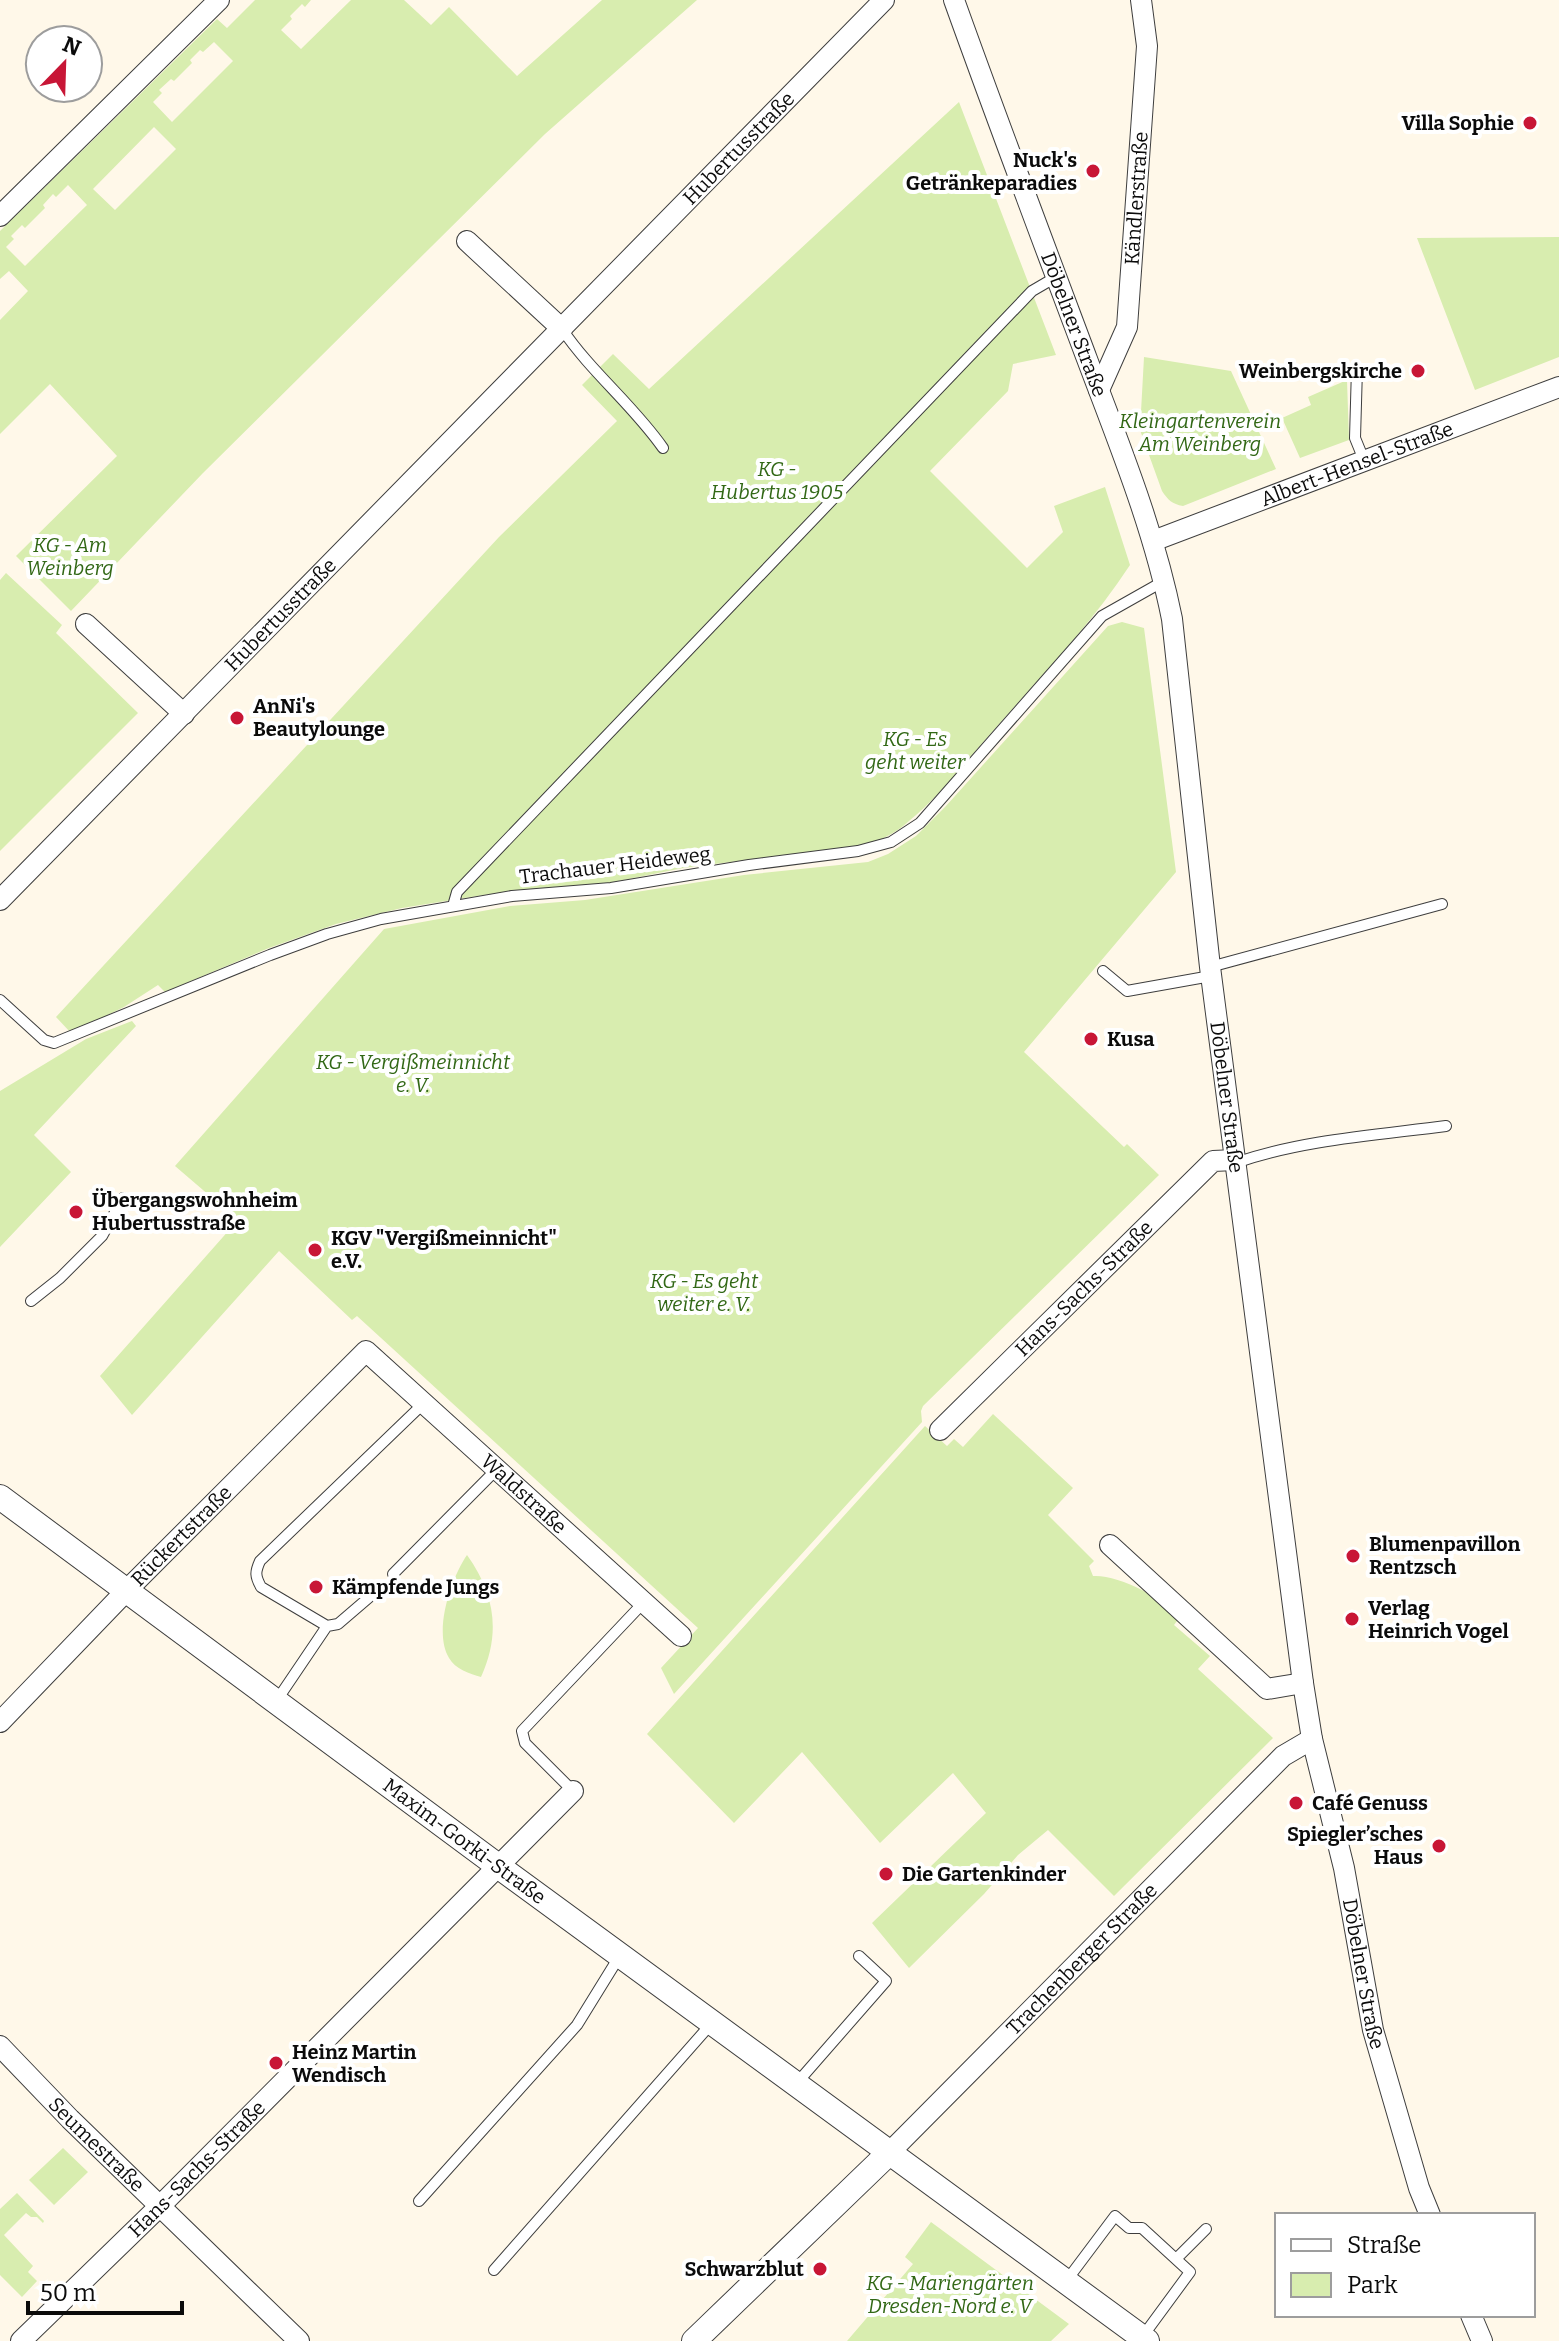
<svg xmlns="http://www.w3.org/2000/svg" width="1559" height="2341" font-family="Bitter,serif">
<rect width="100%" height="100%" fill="#fff8e9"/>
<path fill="#d8edaf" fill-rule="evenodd" d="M 255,0 L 311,0 L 305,7 L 302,4 L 290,16 L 292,19 L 281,30 L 301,49 L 351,0 L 404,0 L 431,25 L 449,7 L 517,76 L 602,0 L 697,0 L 545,134 L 203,473 L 71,611 L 16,556 L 117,456 L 50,384 L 0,434 L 0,320 L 28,291 L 9,271 L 0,279 L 0,231 L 217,19 L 227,28 ZM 214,42 L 233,61 L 172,122 L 153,102 L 162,93 L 159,90 L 171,79 L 174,81 L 192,63 L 190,60 L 200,50 L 203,52 ZM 154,127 L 176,149 L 115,210 L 93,189 ZM 68,185 L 87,205 L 25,266 L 6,247 L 14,239 L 11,236 L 22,225 L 25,228 L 45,208 L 43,205 L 53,194 L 56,197 Z
M 959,102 L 1056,355 L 1013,364 L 1008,391 L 930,471 L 1027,568 L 1063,532 L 1054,506 L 1105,487 L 1130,565 C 1091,625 1040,677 993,731 C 966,761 940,796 909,821 C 896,833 883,839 866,845 L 683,868 L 609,883 L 490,894 L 402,908 L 336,924 L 269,948 L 165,992 L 158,985 L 124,1007 L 71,1033 L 56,1017 L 499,537 L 617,421 L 582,385 L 613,354 L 649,389 Z
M 1559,237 L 1559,357 L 1475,390 L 1417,238 Z
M 1144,357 L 1231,371 L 1276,469 L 1183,506 C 1172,504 1168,500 1162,491 L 1140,430 Z
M 1347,380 L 1349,440 L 1300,458 L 1282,418 L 1311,405 L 1308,397 Z
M 6,573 L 62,625 L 56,633 L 138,713 L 0,851 L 0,580 Z
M 1122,622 L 1144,628 L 1176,872 L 1024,1052 L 1124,1147 L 1127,1144 L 1159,1175 L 923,1406 L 921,1411 L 922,1422 L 674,1694 L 661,1668 L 698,1628 L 357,1316 L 352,1320 L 279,1251 L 132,1415 L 100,1376 L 238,1220 L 175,1166 L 384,929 L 510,906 L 585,900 L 744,875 L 868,862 L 888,854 L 916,836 L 946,806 L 1108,626 Z
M 132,1021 L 136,1026 L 34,1135 L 71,1172 L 0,1247 L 0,1091 L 86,1039 Z
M 993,1414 L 1073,1488 L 1048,1515 L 1094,1561 L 1089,1566 L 1093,1576 C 1116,1574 1169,1598 1177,1621 L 1174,1625 L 1210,1656 L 1198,1669 L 1273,1738 L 1114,1896 L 1048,1830 L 1018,1855 L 984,1894 L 909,1968 L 872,1923 L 986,1813 L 953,1773 L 880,1843 L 802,1752 L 734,1823 L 647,1734 L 925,1426 L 947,1446 L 954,1439 L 963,1447 Z
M 467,1555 C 495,1594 501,1633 481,1677 C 470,1674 455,1669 449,1658 C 433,1632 451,1578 467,1555 Z
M 63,2148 L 88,2172 L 54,2205 L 29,2180 Z
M 17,2193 L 44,2221 L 43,2223 L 37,2217 L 31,2217 L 26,2213 L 4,2235 L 33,2266 L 28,2272 L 37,2281 L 22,2297 L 0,2275 L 0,2209 Z
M 931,2222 L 1069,2324 L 1051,2341 L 847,2341 L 913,2264 L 905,2257 Z"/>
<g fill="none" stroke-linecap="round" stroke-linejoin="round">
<g stroke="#3e3e3e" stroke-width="12">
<path id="service" d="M 562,329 C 591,372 633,405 663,448
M 1357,368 L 1355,438 L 1364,460
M 453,906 L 457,892 L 1032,291 L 1056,277
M 1210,967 L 1442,904
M 1103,971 L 1127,991 L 1211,976
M 0,1000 L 44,1040 L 54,1043 L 270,955 L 327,934 L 381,919 L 512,896 L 611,888 L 749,865 L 858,851 L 891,842 L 920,823 L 1102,616 L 1164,581
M 1235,1163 C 1301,1140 1377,1135 1446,1126
M 31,1301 L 60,1278 L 102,1236 L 123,1198
M 393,1574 L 497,1469
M 327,1626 L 261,1587 C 255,1576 255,1572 260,1561 L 424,1403
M 277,1700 L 327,1626 L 338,1624 L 373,1594
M 573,1791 L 525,1743 L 522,1731 L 645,1601
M 796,2084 L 886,1981 L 859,1956
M 419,2201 L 577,2025 L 619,1957
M 1177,2258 L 1206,2229
M 494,2270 L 711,2024
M 1067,2280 L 1115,2216 L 1129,2228 L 1142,2228 L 1190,2272 L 1143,2336"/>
</g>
<g stroke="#3e3e3e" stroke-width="22">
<g id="minor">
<path id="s1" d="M 954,0 C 997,120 1042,239 1087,359 C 1119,444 1154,529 1172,619 L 1210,967 L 1303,1683 L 1312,1739 L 1344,1868 L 1373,2030 L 1419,2188 L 1430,2215"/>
<path d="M 0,216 L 219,0"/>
<path d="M 467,241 L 562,329"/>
<path id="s2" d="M 1099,390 L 1127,327 L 1147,46 L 1141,0"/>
<path id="s3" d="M 1153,541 L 1559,387"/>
<path d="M 86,624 L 184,714"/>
<path id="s4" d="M 0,900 L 884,0"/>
<path id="s5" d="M 940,1430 L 1213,1161 L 1235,1160"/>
<path d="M 1110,1545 L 1267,1689 L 1303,1683"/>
<path id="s6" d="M 0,1722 L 127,1590 L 366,1351 L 681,1636"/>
<path id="s7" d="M 0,2046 L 70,2119 L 299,2341"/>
<path id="s8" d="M 890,2152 L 1283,1756 L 1312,1739"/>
<path d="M 1471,2315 L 1482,2341"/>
<path id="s9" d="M 21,2341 L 160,2206 L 573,1791"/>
</g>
</g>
<g stroke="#3e3e3e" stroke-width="26">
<g id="tertiary">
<path id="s10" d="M 0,1497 L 498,1866 L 1147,2341"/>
<path d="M 694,2341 L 890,2152"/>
</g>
</g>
<use href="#service" stroke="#fff" stroke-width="10"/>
<use href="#minor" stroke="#fff" stroke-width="20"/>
<use href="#tertiary" stroke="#fff" stroke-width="24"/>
</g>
<g fill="#c81636" stroke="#fff" stroke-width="3">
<circle cx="1530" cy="123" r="8"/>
<circle cx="1093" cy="171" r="8"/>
<circle cx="1418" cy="371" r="8"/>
<circle cx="237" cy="718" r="8"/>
<circle cx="1091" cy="1039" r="8"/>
<circle cx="76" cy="1212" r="8"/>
<circle cx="315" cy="1250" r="8"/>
<circle cx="1353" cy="1556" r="8"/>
<circle cx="316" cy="1587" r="8"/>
<circle cx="1352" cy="1619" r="8"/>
<circle cx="1296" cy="1803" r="8"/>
<circle cx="1439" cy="1846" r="8"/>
<circle cx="886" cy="1874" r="8"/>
<circle cx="276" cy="2063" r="8"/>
<circle cx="820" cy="2269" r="8"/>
</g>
<g text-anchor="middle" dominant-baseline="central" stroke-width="8" stroke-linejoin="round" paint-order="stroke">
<g font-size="20" font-weight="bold" fill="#0b0b0b" stroke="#fff" text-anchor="start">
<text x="1514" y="123" text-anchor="end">Villa Sophie</text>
<text x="1077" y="160" text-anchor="end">Nuck's<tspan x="1077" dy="23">Getränkeparadies</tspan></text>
<text x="1402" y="371" text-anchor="end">Weinbergskirche</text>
<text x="253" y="706">AnNi's<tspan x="253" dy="23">Beautylounge</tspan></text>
<text x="1107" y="1039">Kusa</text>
<text x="92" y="1200">Übergangswohnheim<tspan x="92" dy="23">Hubertusstraße</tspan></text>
<text x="331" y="1238">KGV "Vergißmeinnicht"<tspan x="331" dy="23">e.V.</tspan></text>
<text x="1369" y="1544">Blumenpavillon<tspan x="1369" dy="23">Rentzsch</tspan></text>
<text x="332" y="1587">Kämpfende Jungs</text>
<text x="1368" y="1608">Verlag<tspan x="1368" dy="23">Heinrich Vogel</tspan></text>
<text x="1312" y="1803">Café Genuss</text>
<text x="1423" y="1834" text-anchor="end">Spiegler’sches<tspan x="1423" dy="23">Haus</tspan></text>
<text x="902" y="1874">Die Gartenkinder</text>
<text x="292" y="2052">Heinz Martin<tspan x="292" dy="23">Wendisch</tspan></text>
<text x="804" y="2269" text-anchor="end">Schwarzblut</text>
</g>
<g font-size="20" fill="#0b0b0b" stroke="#fff">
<text stroke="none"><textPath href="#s4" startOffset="1054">Hubertusstraße</textPath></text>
<text stroke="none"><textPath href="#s2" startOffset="198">Kändlerstraße</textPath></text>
<text stroke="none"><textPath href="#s1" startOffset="346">Döbelner Straße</textPath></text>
<text stroke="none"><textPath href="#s3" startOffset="218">Albert-Hensel-Straße</textPath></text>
<text stroke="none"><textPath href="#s4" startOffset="400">Hubertusstraße</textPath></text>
<text transform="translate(615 865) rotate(-7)">Trachauer Heideweg</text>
<text stroke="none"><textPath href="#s1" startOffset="1138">Döbelner Straße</textPath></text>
<text stroke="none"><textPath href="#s5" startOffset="202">Hans-Sachs-Straße</textPath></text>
<text stroke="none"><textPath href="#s6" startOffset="734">Waldstraße</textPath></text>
<text stroke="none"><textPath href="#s6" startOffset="260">Rückertstraße</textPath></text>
<text stroke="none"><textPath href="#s10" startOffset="578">Maxim-Gorki-Straße</textPath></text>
<text stroke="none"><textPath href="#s8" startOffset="272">Trachenberger Straße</textPath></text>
<text stroke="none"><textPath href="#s1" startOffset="2026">Döbelner Straße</textPath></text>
<text stroke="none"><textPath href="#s7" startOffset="138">Seumestraße</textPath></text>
<text stroke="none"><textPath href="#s9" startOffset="246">Hans-Sachs-Straße</textPath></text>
</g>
<g font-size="20" font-style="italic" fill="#326816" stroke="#fff">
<text x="1200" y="421">Kleingartenverein<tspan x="1200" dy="23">Am Weinberg</tspan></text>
<text x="777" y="469">KG -<tspan x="777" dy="23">Hubertus 1905</tspan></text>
<text x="70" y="545">KG - Am<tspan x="70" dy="23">Weinberg</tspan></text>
<text x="915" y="739">KG - Es<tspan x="915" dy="23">geht weiter</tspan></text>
<text x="413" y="1062">KG - Vergißmeinnicht<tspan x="413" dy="23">e. V.</tspan></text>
<text x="704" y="1281">KG - Es geht<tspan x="704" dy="23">weiter e. V.</tspan></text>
<text x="950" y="2283">KG - Mariengärten<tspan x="950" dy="23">Dresden-Nord e. V</tspan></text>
</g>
</g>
<rect x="1275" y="2213" width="260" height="104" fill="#ffffff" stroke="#9d9d9d" stroke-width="2"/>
<rect x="1291" y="2239" width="40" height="12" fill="#ffffff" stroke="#9d9d9d" stroke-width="2"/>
<text x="1347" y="2253" font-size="24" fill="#0b0b0b">Straße</text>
<rect x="1291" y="2273" width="40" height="24" fill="#d8edaf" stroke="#9d9d9d" stroke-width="2"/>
<text x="1347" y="2293" font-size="24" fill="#0b0b0b">Park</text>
<g transform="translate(64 64) rotate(23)"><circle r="38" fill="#ffffff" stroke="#9d9d9d" stroke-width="2"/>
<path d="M0-6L14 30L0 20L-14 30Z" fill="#c81636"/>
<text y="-12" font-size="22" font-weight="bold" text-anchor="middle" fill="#0b0b0b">N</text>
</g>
<path d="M28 2301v12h154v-12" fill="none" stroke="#0b0b0b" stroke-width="4"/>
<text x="40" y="2301" font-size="24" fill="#0b0b0b" stroke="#ffffff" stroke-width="6" paint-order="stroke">50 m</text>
</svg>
